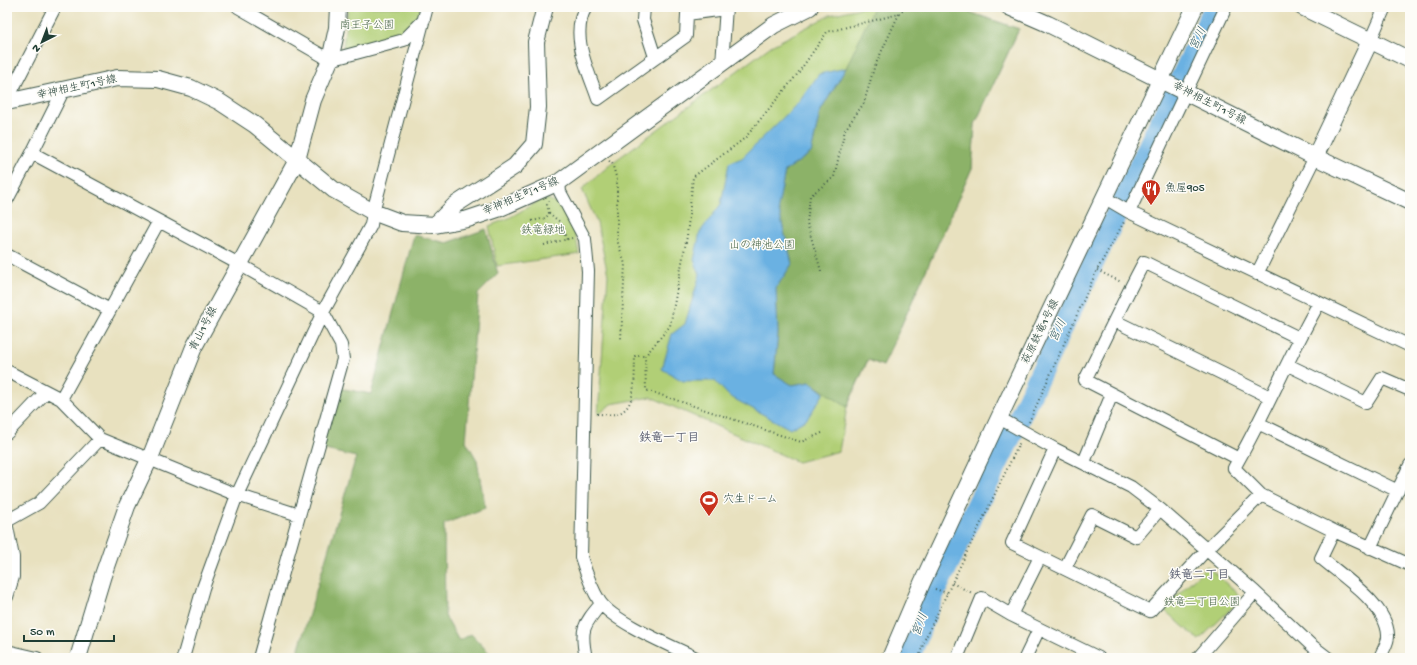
<svg xmlns="http://www.w3.org/2000/svg" width="1417" height="665" font-family="'Gochi Hand','Klee One',sans-serif">
<rect width="100%" height="100%" fill="#fdfcf7"/>
<filter id="ink" filterUnits="userSpaceOnUse"><feTurbulence type="fractalNoise" baseFrequency=".025" numOctaves="2"/><feDisplacementMap in="SourceGraphic" scale="8" xChannelSelector="R" yChannelSelector="G"/><feConvolveMatrix kernelMatrix="1 2 1 2 8 2 1 2 1" color-interpolation-filters="sRGB"/></filter>
<filter id="wash" filterUnits="userSpaceOnUse"><feTurbulence type="fractalNoise" baseFrequency=".012" numOctaves="4" result="noise"/><feDisplacementMap in="SourceGraphic" scale="16" xChannelSelector="R" yChannelSelector="G"/><feGaussianBlur stdDeviation="0.9" result="paint"/><feColorMatrix in="noise" values="0 0 0 0 0 0 0 0 0 0 0 0 0 0 0 0 0 1.4 0 .05"/><feComposite in="paint" operator="in"/></filter>
<g filter="url(#wash)">
<rect width="100%" height="100%" fill="#e8e1bf"/>
<path fill="#b1cf76" stroke="#688655" d="M 348,7 L 421,7 C 414,39 374,43 347,51 L 343,47 Z
M 864,7 L 957,8 L 1019,29 L 975,124 L 972,168 L 883,366 L 868,360 L 847,407 L 839,451 L 798,462 L 651,397 L 611,404 L 598,415 L 608,275 L 597,223 L 582,189 L 612,163 L 771,46 L 830,15 Z
M 544,198 L 561,204 L 575,232 L 579,254 L 497,266 L 489,226 L 509,218 Z
M 1207,566 L 1242,598 L 1199,640 L 1163,609 Z"/>
<path fill="#8cb267" stroke="#56784e" d="M 874,7 L 957,8 L 1019,29 L 975,124 L 972,168 L 883,366 L 868,359 L 847,407 L 810,382 L 792,385 L 774,374 L 778,333 L 776,288 L 792,264 L 778,207 L 785,171 L 811,153 L 820,112 L 846,68 Z
M 486,229 L 498,274 L 478,294 L 466,441 L 477,460 L 485,508 L 444,524 L 445,616 L 459,641 L 471,634 L 494,658 L 296,658 L 356,457 L 321,449 L 339,388 L 371,394 L 414,235 L 447,243 Z"/>
<path fill="#6bb1e2" stroke="#45778b" d="M 846,68 L 820,112 L 811,153 L 785,171 L 778,207 L 792,264 L 776,288 L 778,333 L 774,374 L 792,385 L 810,382 L 824,393 L 807,419 L 790,429 L 729,396 L 715,381 L 683,381 L 662,369 L 672,334 L 685,324 L 700,274 L 694,260 L 700,232 L 721,204 L 729,163 L 742,158 L 799,102 L 819,74 Z"/>
<g fill="none" stroke-linecap="round" stroke-linejoin="round">
<path stroke="#6bb1e2" stroke-width="22" d="M 909,658 L 932,597 L 1005,448 L 1215,7"/>
</g>
</g>
<g filter="url(#ink)">
<g fill="none" stroke-linecap="round" stroke-linejoin="round">
<g stroke="#3d5649" stroke-width="14">
<path id="minor" d="M 238,7 L 330,60 L 404,40 L 424,20
M 586,7 C 569,35 589,72 598,99 L 686,36 L 687,14 L 726,9
M 644,7 L 643,20 L 655,57
M 1370,41 L 1385,7
M 722,64 L 726,7
M 63,91 L 32,153 L 239,264 L 323,312 L 341,345 L 343,359 L 259,658
M 7,100 L 55,7
M 559,182 L 560,192 L 585,239 L 588,271 L 581,557 C 586,573 591,588 600,602 C 615,623 672,646 696,658
M 1105,198 L 1129,212 L 1410,346
M 7,200 L 32,153
M 1129,212 L 1226,7
M 7,255 L 110,310
M 1257,274 L 1315,157
M 1319,303 C 1288,357 1265,415 1234,468 L 1261,495 L 1334,531 L 1410,565
M 1115,321 L 1270,397
M 1288,365 L 1366,403 L 1382,378 L 1410,390
M 7,371 L 61,399 L 100,439 L 237,495 L 299,515
M 61,399 L 159,221
M 999,418 L 1055,449 L 1131,487 L 1160,509 L 1255,592 L 1311,645 L 1328,658
M 1258,423 L 1398,491
M 7,433 L 46,392
M 1055,449 L 1012,543 L 1150,611 L 1207,549 L 1261,495
M 1239,459 L 1085,380 C 1105,341 1123,301 1144,262 L 1299,338
M 1084,462 L 1112,394
M 7,521 L 39,503 L 100,439
M 7,527 L 13,557 L 13,577 L 7,597
M 1334,531 L 1321,558 C 1342,576 1387,605 1388,635 C 1389,642 1382,651 1380,658
M 1370,548 L 1410,465
M 1065,568 L 1092,515 L 1136,537 L 1160,509
M 1011,615 L 1040,557
M 7,651 L 37,658
M 183,658 L 203,588 L 237,495 L 323,312 L 371,225 L 373,212 L 427,7
M 586,658 C 580,630 583,625 601,604
M 957,658 L 982,598 L 1011,615 L 1099,658
M 1025,658 L 1039,629
M 1198,658 L 1255,592"/>
</g>
<g stroke="#3d5649" stroke-width="18">
<path id="tertiary" d="M 1009,7 L 1048,24 L 1315,157 L 1410,202
M 1302,7 L 1410,60
M 7,102 L 117,78 L 158,79 L 191,88 L 220,102 L 255,125 L 334,190 L 373,212 L 402,223 L 435,225 L 468,219 L 498,209 L 559,182 L 774,25 L 810,7
M 1315,157 L 1370,41
M 435,225 L 455,205 L 515,166 L 534,144 L 538,107 L 536,42 L 545,7
M 78,658 L 103,575 L 127,506 L 150,458 L 194,347 L 297,160 L 313,100 L 330,60 L 337,28 L 338,7
M 890,658 L 922,583 L 999,418 L 1195,7"/>
</g>
<path stroke="#3d5649" stroke-width="2" stroke-dasharray="1 3" stroke-linecap="butt" d="M 609,161 L 612,163 L 617,180 L 617,240 L 625,264 L 621,339
M 549,213 L 547,205 L 549,201
M 532,221 L 546,218 L 549,213 L 560,222 L 567,240
M 544,245 L 572,238
M 1097,270 L 1121,282
M 821,271 L 807,223 L 810,196 L 834,177 L 845,130 L 864,103 L 874,68 L 899,14
M 597,414 C 603,414 610,415 616,414 C 638,410 634,373 635,356 L 645,356
M 1029,422 L 1097,270 L 1124,222
M 822,433 L 801,442 L 646,390 L 645,356 L 670,326 L 687,236 L 693,177 L 745,138 L 796,76 L 827,32 L 899,14 L 905,7
M 952,583 L 972,593
M 935,589 L 947,593
M 919,658 L 924,641 L 1020,442"/>
<use href="#minor" stroke="#fff" stroke-width="12"/>
<use href="#tertiary" stroke="#fff" stroke-width="16"/>
</g>
</g>
<defs>
<g id="restaurant-pin" transform="scale(1)"><path d="M0 17L-7.5 6A9.5 9.5 0 1 1 7.5 6Z" fill="#c8321e" stroke="#fdfcf7"/><path d="M-5-6h1v4h1v-4h1v4h1v-4h1v5L-1.5 .5V6h-2V.5L-5-1ZM5-6V6H3V1.5H1.5Q1.5-4 5-6Z" fill="#fff"/></g>
<g id="stadium-pin" transform="scale(1)"><path d="M0 17L-7.5 6A9.5 9.5 0 1 1 7.5 6Z" fill="#c8321e" stroke="#fdfcf7"/><path d="M0-5a6.5 5 0 1 0 0 10a6.5 5 0 1 0 0-10ZM-3.5-1.8h7v3.6h-7Z" fill="#fff"/></g>
</defs>
<g fill-rule="evenodd">
<use href="#restaurant-pin" x="1151" y="189"/>
<use href="#stadium-pin" x="709" y="500"/>
</g>
<g text-anchor="middle" dominant-baseline="central" stroke-width="3" stroke-linejoin="round" paint-order="stroke">
<g font-size="11" fill="#446244" stroke="#fdfcf7">
<text x="367" y="26">南王子公園</text>
<text x="543" y="231">鉄竜緑地</text>
<text x="762" y="246">山の神池公園</text>
<text x="1202" y="603">鉄竜二丁目公園</text>
</g>
<g font-size="11" fill="#1f3d34" stroke="#fdfcf7">
<text transform="translate(77 88) rotate(-12)">幸神相生町1号線</text>
<text transform="translate(1209 104) rotate(27)">幸神相生町1号線</text>
<text transform="translate(521 197) rotate(-23)">幸神相生町1号線</text>
<text transform="translate(204 329) rotate(-63)">青山1号線</text>
<text transform="translate(1041 332) rotate(-64)">萩原鉄竜1号線</text>
</g>
<g font-size="11" fill="#1f3d34" stroke="#fdfcf7" text-anchor="start">
<text x="1165" y="189">魚屋905</text>
<text x="723" y="500">穴生ドーム</text>
</g>
<g font-size="12" font-style="italic" fill="#366068" stroke="#fdfcf7">
<text transform="translate(1199 39) rotate(-64)">宮川</text>
<text transform="translate(1059 331) rotate(-64)">宮川</text>
<text transform="translate(921 625) rotate(-69)">宮川</text>
</g>
<g font-size="12" font-weight="bold" fill="#595e70" stroke="#fdfcf7">
<text x="669" y="439">鉄竜一丁目</text>
<text x="1199" y="576">鉄竜二丁目</text>
</g>
</g>
<rect width="1417" height="665" fill="none" stroke="#fdfcf7" stroke-width="24"/>
<g transform="translate(42 42) rotate(222)" stroke="#fdfcf7" stroke-width="3" paint-order="stroke">
<path d="M0-3L7 15L0 10L-7 15Z" fill="#1f3d34"/>
<text y="-6" font-size="11" font-weight="bold" text-anchor="middle" fill="#1f3d34">N</text>
</g>
<path d="M24 635v6h90v-6" fill="none" stroke="#1f3d34" stroke-width="2"/>
<text x="30" y="635" font-size="12" fill="#1f3d34" stroke="#fdfcf7" stroke-width="3" paint-order="stroke">50 m</text>
</svg>
